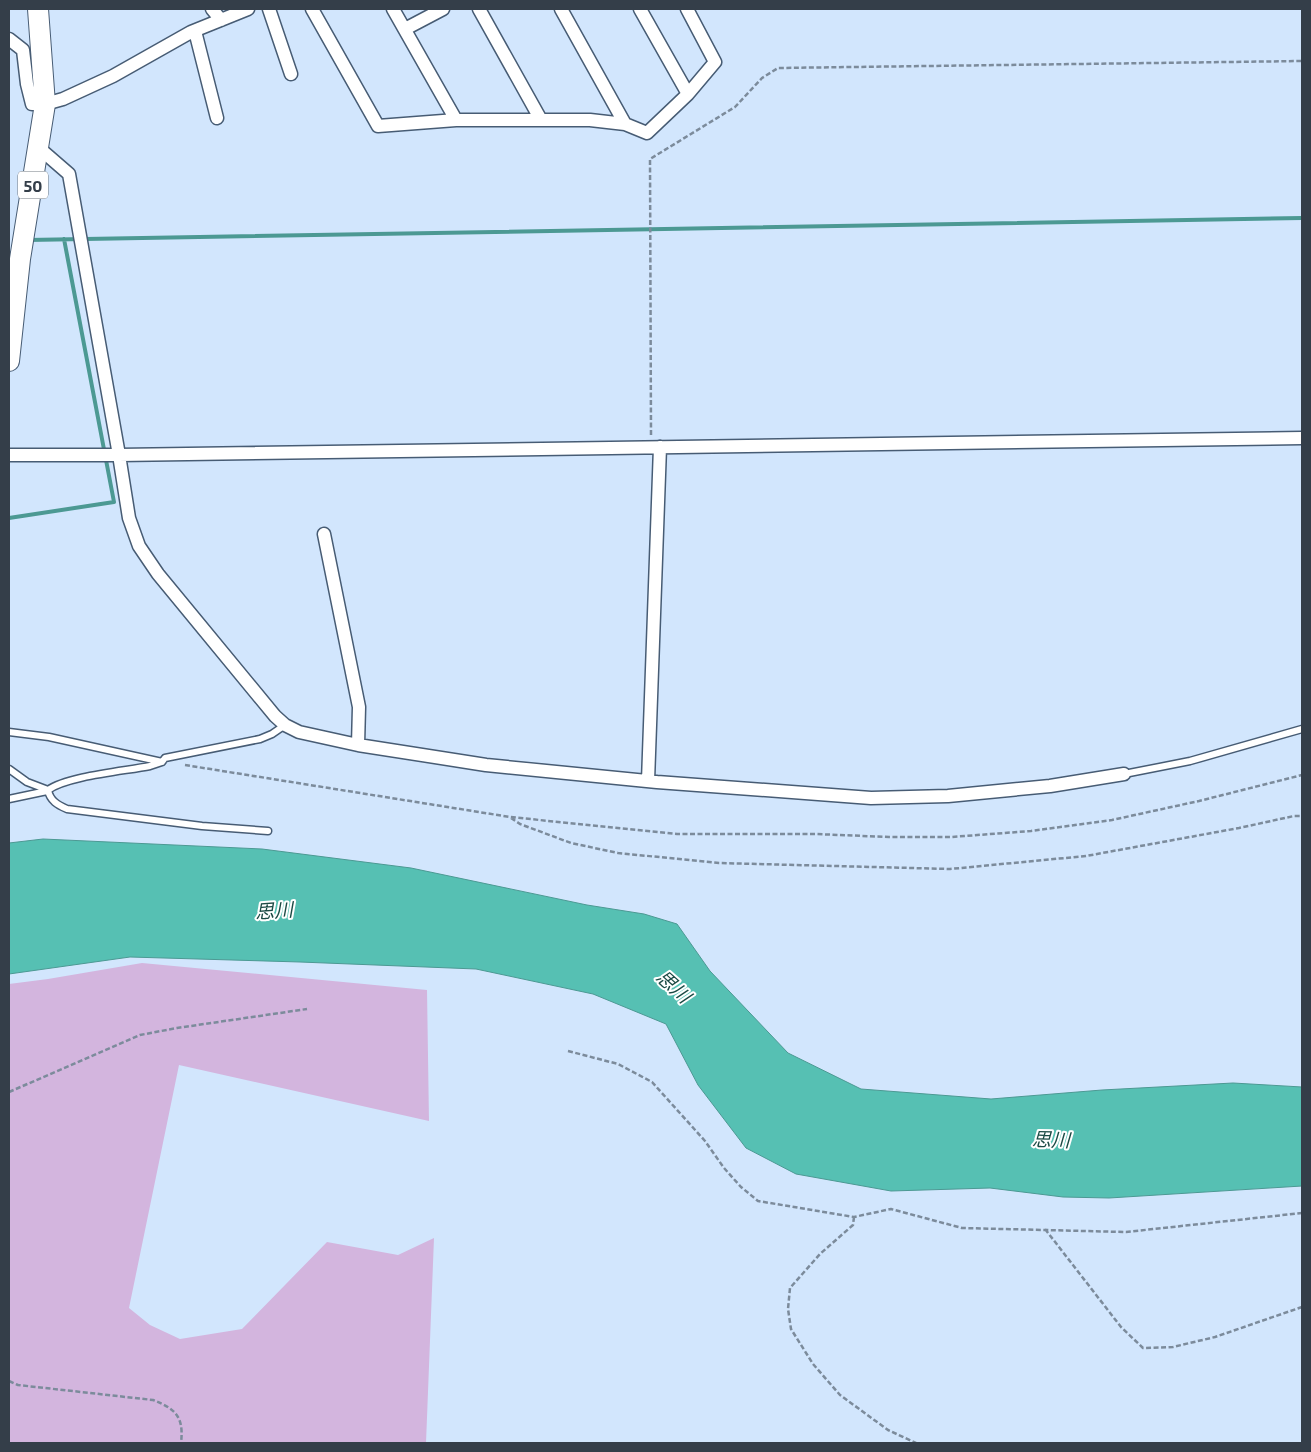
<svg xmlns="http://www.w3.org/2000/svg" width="1311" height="1452" font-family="'Exo 2','Noto Sans JP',sans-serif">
<rect width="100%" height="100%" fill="#d2e6fd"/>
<path fill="#d3b5de" d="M 142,963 L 427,990 L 429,1121 L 179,1065 L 129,1308 L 150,1325 L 180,1339 L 242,1329 L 327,1242 L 398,1255 L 434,1238 L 426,1443 L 9,1443 L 9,984 L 48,979 Z"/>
<path fill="#56c0b3" stroke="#4c9993" d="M 43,839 L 262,849 L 411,868 L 587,905 L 644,914 L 677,924 L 710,971 L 788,1053 L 861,1089 L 991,1099 L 1102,1090 L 1233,1083 L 1302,1087 L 1302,1186 L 1109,1198 L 1063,1197 L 990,1188 L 891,1191 L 796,1174 L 746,1148 L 698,1085 L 666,1024 L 593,994 L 476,969 L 300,962 L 130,957 L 9,974 L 9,843 Z"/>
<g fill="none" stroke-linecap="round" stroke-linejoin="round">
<path stroke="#4c9993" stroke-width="4" d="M 28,240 L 1302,218
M 9,518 L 114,502 L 64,239"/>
<g stroke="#475c74" stroke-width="9">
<path id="service" d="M 9,732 L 49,737 L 162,762
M 9,769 L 27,782 L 48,790
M 1124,774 L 1190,761 L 1302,729
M 9,799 L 47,791
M 268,831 L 202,826 L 67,809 C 58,805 50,801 48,790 C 67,776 125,771 150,766 L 162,762 L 165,758 L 260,739 L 272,734 L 285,725"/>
</g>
<g stroke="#475c74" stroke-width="15">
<path id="minor" d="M 212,9 L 221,20
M 269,9 L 291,74
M 312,9 L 378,126 L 456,120 L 590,120 L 625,124 L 647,133 L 688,94 L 640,9
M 393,9 L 456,120
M 479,9 L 541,120
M 561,9 L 625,124
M 687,9 L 715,62 L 688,94
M 405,29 L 443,9
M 195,31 L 217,118
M 9,39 L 23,50 L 27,84 L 32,104 L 45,104 L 63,99 L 113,76 L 191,32 L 248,9
M 39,148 L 69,174 L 119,455 L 129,518 L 139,546 L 158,574 L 275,716 L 285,725 L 299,732 L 358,745 L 486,765 L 657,782 L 871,798 L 948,796 L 1050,786 L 1124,774
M 9,455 L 119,455 L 1302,438
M 324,534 L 359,707 L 358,745
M 648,781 L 660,447"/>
</g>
<g stroke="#475c74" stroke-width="22">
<path id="primary" d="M 9,361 L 20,259 L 45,104 L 38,9"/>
</g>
<path stroke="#7c8b9b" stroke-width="2.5" stroke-dasharray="5 2.5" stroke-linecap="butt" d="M 651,435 L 650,159 L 735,107 L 762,78 L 778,68 L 1302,61
M 185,765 L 510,817 L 677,834 L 815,834 L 889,837 L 951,837 L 1031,831 L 1112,820 L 1199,801 L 1302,775
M 511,818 L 520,824 L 571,843 L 618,853 L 719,863 L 950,869 L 1086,856 L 1239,828 L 1294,816 L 1302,816
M 568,1051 L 618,1064 L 652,1082 L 705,1141 L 724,1168 L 741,1187 L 758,1201 L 854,1217 L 891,1209 L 962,1228 L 1126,1232 L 1302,1213
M 9,1092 L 140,1035 L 177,1028 L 307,1009
M 854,1217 L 853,1225 L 820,1254 L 790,1288 L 788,1309 L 791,1329 L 813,1364 L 840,1395 L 888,1430 L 916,1443
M 1045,1229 L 1121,1327 L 1143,1348 L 1173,1347 L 1215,1337 L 1302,1307
M 9,1381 L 18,1385 L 153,1400 C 176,1409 184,1417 181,1443"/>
<use href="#service" stroke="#fff" stroke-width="6"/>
<use href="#minor" stroke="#fff" stroke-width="12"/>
<use href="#primary" stroke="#fff" stroke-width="20"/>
</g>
<g text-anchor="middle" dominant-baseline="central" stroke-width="4" stroke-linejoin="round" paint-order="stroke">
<rect fill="#fff" stroke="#717880" stroke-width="1" x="18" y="171.5" width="30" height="27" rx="4"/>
<g font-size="16" font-weight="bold" fill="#343e49">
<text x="33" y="185">50</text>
</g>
<g font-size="19" font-style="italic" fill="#1b4a44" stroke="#fff">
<text transform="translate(274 910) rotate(-4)">思川</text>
<text transform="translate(674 986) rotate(42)">思川</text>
<text transform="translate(1051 1139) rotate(2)">思川</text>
</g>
</g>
<rect width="1311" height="1452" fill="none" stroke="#343e49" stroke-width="20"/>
</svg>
